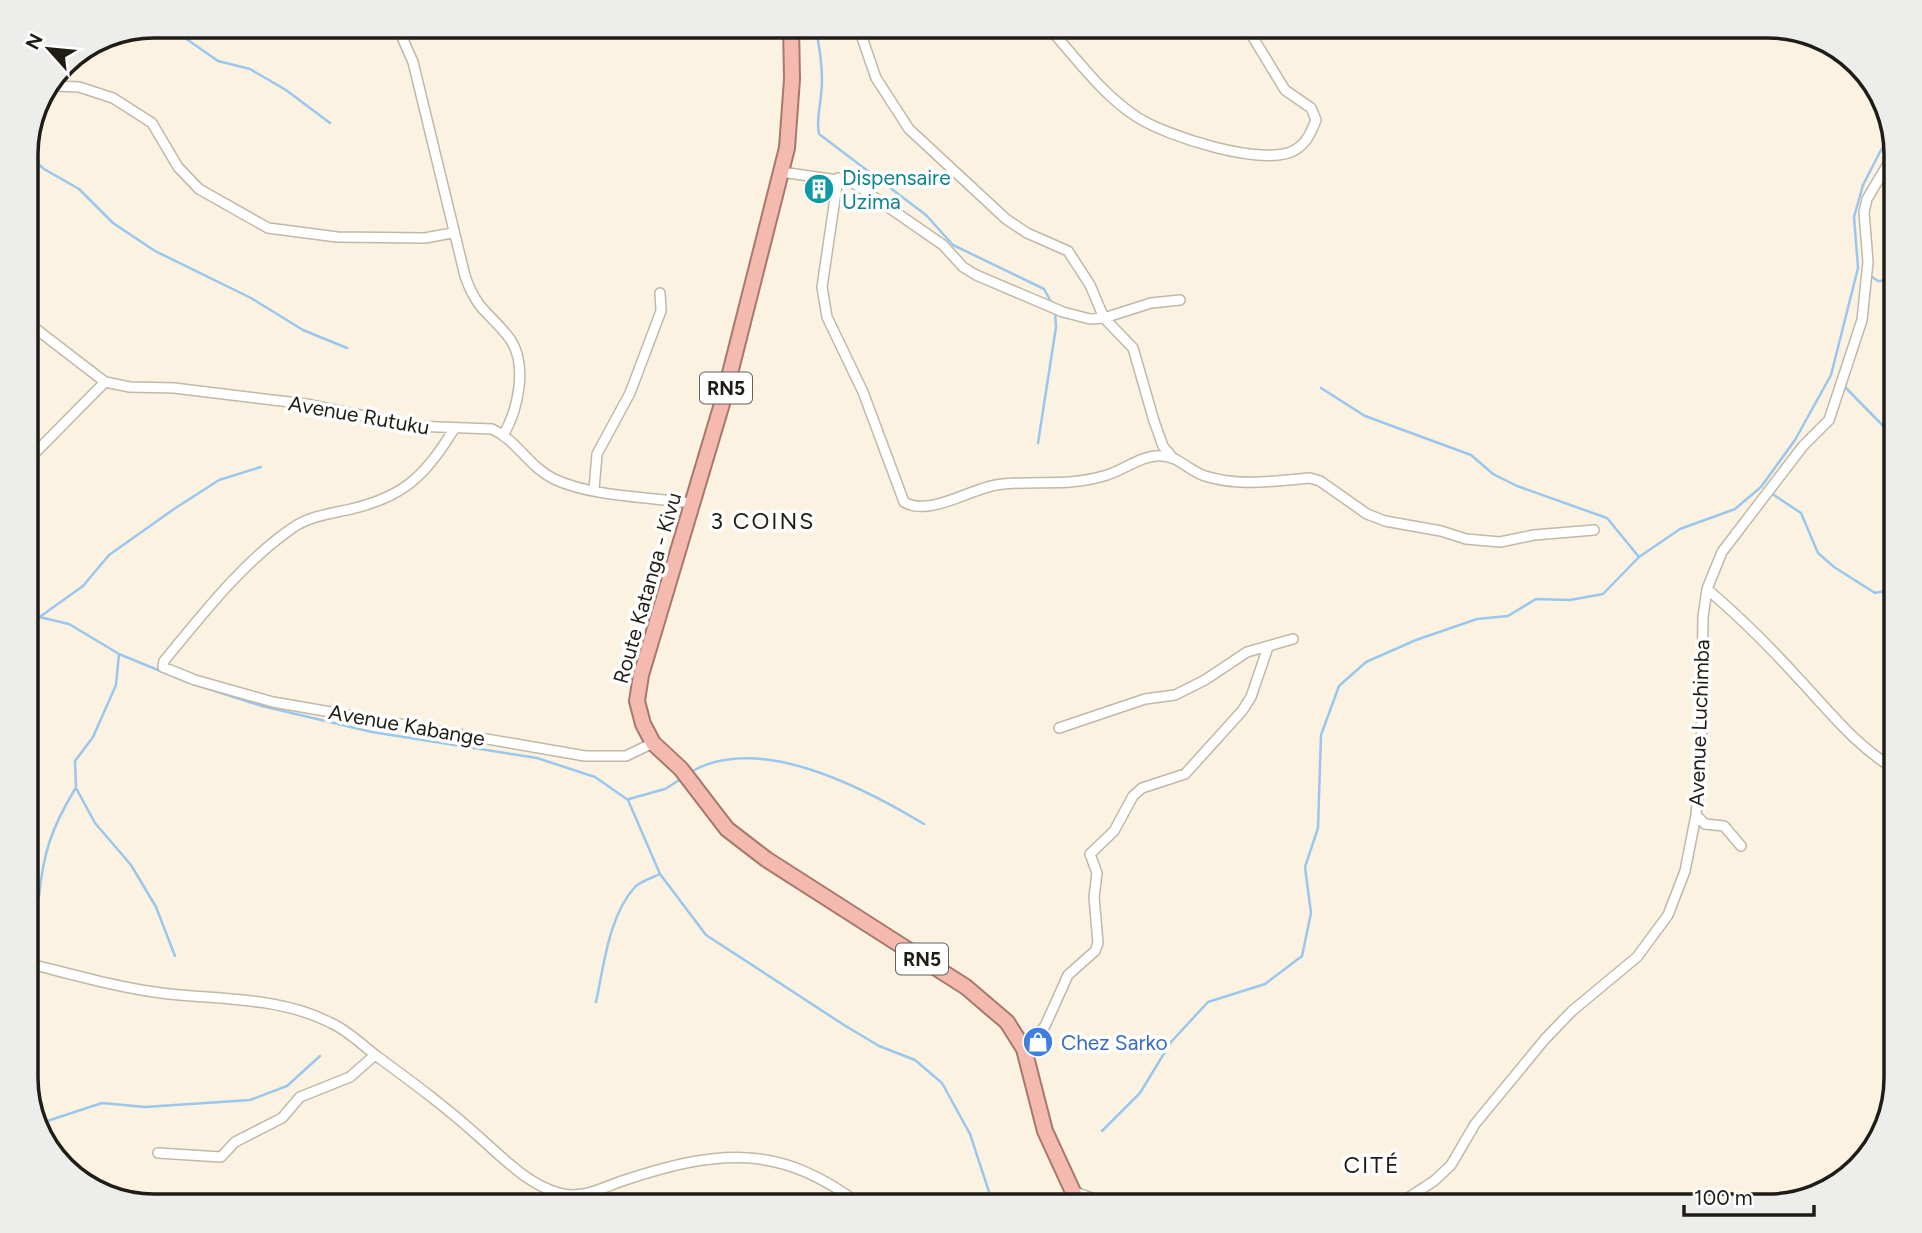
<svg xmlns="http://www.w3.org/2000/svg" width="1922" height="1233" font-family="Figtree,sans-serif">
<rect width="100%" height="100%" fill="#fbf2e1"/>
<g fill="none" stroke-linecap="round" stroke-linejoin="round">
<path stroke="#9ac7ee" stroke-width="2.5" d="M 157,26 L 185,38 L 218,61 L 250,69 L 286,90 L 330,123
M 815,26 C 820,48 824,72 821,95 C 820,110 816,119 819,134 L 926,215 L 953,245 L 1044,289 L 1053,305
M 27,154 L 44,169 L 79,189 L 113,223 L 155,251 L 251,298 L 303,330 L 347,348
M 1869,275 L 1878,281 L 1896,280
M 1844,386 L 1896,439
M 1321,388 L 1365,416 L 1471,455 L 1493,474 L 1517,486 L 1607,518 L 1639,557
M 1038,443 L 1056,327 L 1055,311
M 1771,493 L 1801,513 L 1818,553 L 1834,567 L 1875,593 L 1885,591 L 1896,597
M 27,609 L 39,617 L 69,624 L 119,654 L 187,682 L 262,706 L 372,732 L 537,758 L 595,777 L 628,800 L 660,874 L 706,935 L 844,1025 L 879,1046 L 915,1060 L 942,1083 L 970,1134 L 994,1207
M 41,616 L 83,586 L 109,555 L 174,509 L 219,480 L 261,467
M 119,654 L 116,685 L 93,737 L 75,761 L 76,788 L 95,823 L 131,865 L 156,907 L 175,956
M 689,773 C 757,731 864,788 924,824
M 629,799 L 665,789 L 681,779
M 39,897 C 43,853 52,827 75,789
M 596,1002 C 604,965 609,915 635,887 C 641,881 652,878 660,874
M 38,1124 L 102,1103 L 145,1107 L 250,1100 L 287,1086 L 320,1056
M 1102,1131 L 1140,1093 L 1171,1042 L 1208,1002 L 1265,984 L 1302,956 L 1311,913 L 1305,867 L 1318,828 L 1321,735 L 1339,686 L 1366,662 L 1416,640 L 1477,619 L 1508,616 L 1536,599 L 1570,600 L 1603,594 L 1639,557 L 1680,529 L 1735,509 L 1761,487 L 1795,440 L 1831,375 L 1858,268 L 1854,217 L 1863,185 L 1881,150 L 1892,138"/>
<g stroke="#c0b9a8" stroke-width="12">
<path id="minor" d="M 397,26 L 413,62 L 465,276 C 478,313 490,312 510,339 C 528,365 518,409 504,434
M 858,26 L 876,78 L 909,129 L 1006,219 L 1027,233 L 1068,251 L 1090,285 L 1104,318 L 1133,348 L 1154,421 L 1163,446 L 1172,457
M 1047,26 C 1075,56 1102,95 1137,117 C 1166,136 1264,168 1295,150 C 1307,143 1311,132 1316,120 L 1311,108 L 1285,90 L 1246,26
M 54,86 L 79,87 L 113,98 L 152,123 L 178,167 L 199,189 L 268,228 L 337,237 L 425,238 L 452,233
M 781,172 L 852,182 L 943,245 L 963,267 L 976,275 L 1063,312 L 1090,319 L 1104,318 L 1151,303 L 1180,300
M 838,178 L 822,287 L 827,317 L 863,392 L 904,502 C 929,517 970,489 996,485 C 1035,479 1065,488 1107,475 C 1124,470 1143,454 1162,456 C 1178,456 1189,471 1205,476 C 1241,487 1272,481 1310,478 L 1320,481 L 1367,514 L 1385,521 L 1441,531 L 1466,539 L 1500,542 L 1534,535 L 1594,530
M 27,322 L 105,382 L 130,387 L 174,388 L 306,404 L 413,426 L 492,429 C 517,440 529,467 554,479 C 592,497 650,497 692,503
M 454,429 C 425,477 402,498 347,510 C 328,514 307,517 291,529 C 242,563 202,615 164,661 L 163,667 L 195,680 L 273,702 L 585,756 L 626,756 L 653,743
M 27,461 L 105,382
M 594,489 L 597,454 L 630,393 L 661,311 L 660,293
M 1707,589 C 1740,617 1770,647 1799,679 C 1830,712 1856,746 1896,770
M 1059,728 L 1145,699 L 1175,695 L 1205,680 L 1247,652 L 1293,639
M 1696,815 L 1705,824 L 1724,826 L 1741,846
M 27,963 C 71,974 115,987 161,993 C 217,1000 279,996 331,1023 C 349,1031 363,1046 378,1057 C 412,1082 446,1107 478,1136 C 502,1157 527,1184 559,1193 C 583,1200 603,1187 625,1180 C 719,1149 781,1143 863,1207
M 1024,1049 L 1045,1026 L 1068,975 L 1095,951 L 1098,943 L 1094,897 L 1097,873 L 1090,854 L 1114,831 L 1133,796 L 1142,788 L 1185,774 L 1242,711 L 1251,697 L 1268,647
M 158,1153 L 221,1157 L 235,1142 L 282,1118 L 300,1097 L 350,1077 L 375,1055
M 1075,1192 L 1116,1207
M 1394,1207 L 1434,1181 L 1451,1165 L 1475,1124 L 1545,1039 L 1572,1011 L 1637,957 L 1668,915 L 1685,871 L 1696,815 L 1701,761 L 1703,617 L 1707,589 L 1722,552 L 1803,446 L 1829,420 L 1862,320 L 1868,262 L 1864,212 L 1867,199 L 1895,152"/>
</g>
<g stroke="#a8776d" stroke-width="18">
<path id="trunk" d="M 791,26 L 792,79 L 787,148 L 724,397 L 641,675 L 637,701 L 643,724 L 653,743 L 681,769 L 727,829 L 766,859 L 966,987 L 1007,1022 L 1024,1049 L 1045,1131 L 1080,1207"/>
</g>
<use href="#minor" stroke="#fff" stroke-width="9"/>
<use href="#trunk" stroke="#f4baaf" stroke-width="14"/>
</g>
<defs>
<g id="building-disc" transform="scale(1.575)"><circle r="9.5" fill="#0f9aa8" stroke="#fff"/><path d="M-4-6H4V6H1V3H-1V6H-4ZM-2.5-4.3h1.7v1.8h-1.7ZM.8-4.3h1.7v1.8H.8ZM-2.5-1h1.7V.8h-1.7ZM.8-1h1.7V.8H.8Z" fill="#fff"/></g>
<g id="shop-disc" transform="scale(1.575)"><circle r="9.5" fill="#3f7fe0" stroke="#fff"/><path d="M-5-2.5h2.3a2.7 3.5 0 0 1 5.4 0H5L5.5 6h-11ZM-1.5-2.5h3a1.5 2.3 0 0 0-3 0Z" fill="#fff"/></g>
</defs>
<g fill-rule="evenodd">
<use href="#building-disc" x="819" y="189"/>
<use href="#shop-disc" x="1038" y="1042"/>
</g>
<g text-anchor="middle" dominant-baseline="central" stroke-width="7" stroke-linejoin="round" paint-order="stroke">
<g fill="#fff" stroke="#63615d" stroke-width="2">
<rect x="700" y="372.5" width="52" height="31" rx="5"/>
<rect x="896" y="943.5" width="52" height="31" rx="5"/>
</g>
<g font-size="19" font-weight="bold" fill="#201d17">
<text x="726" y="388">RN5</text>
<text x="922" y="959">RN5</text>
</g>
<g font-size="21" fill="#0d838f" stroke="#fff" text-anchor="start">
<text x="842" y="177">Dispensaire<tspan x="842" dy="24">Uzima</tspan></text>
</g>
<g font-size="21" fill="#201d17" stroke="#fff">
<text transform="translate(359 415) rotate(10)">Avenue Rutuku</text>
<text transform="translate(647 588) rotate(-74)">Route Katanga - Kivu</text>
<text transform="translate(1699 723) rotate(-88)">Avenue Luchimba</text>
<text transform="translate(407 725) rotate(10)">Avenue Kabange</text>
</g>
<g font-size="21" fill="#366cbe" stroke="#fff" text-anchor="start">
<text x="1061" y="1042">Chez Sarko</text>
</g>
<g font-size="23" letter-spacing="2" fill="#201d17" stroke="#fff">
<text x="763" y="521">3 COINS</text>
<text x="1372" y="1165">CITÉ</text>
</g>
</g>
<path d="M0 0H1922V1233H0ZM154 38H1768A116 116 0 0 1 1884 154V1078A116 116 0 0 1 1768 1194H154A116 116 0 0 1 38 1078V154A116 116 0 0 1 154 38Z" fill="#ededec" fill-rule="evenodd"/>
<path fill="none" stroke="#201d17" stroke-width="3.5" d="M154 38H1768A116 116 0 0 1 1884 154V1078A116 116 0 0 1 1768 1194H154A116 116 0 0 1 38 1078V154A116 116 0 0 1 154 38Z"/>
<g transform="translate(49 49) rotate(297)" stroke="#ffffff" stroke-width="5" paint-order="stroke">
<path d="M0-5L12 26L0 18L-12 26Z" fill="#201d17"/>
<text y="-10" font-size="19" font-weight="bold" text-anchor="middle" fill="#201d17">N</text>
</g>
<path d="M1684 1205v10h130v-10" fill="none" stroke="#201d17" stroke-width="3.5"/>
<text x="1694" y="1205" font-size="21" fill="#201d17" stroke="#ffffff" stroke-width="5" paint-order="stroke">100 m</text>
</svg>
